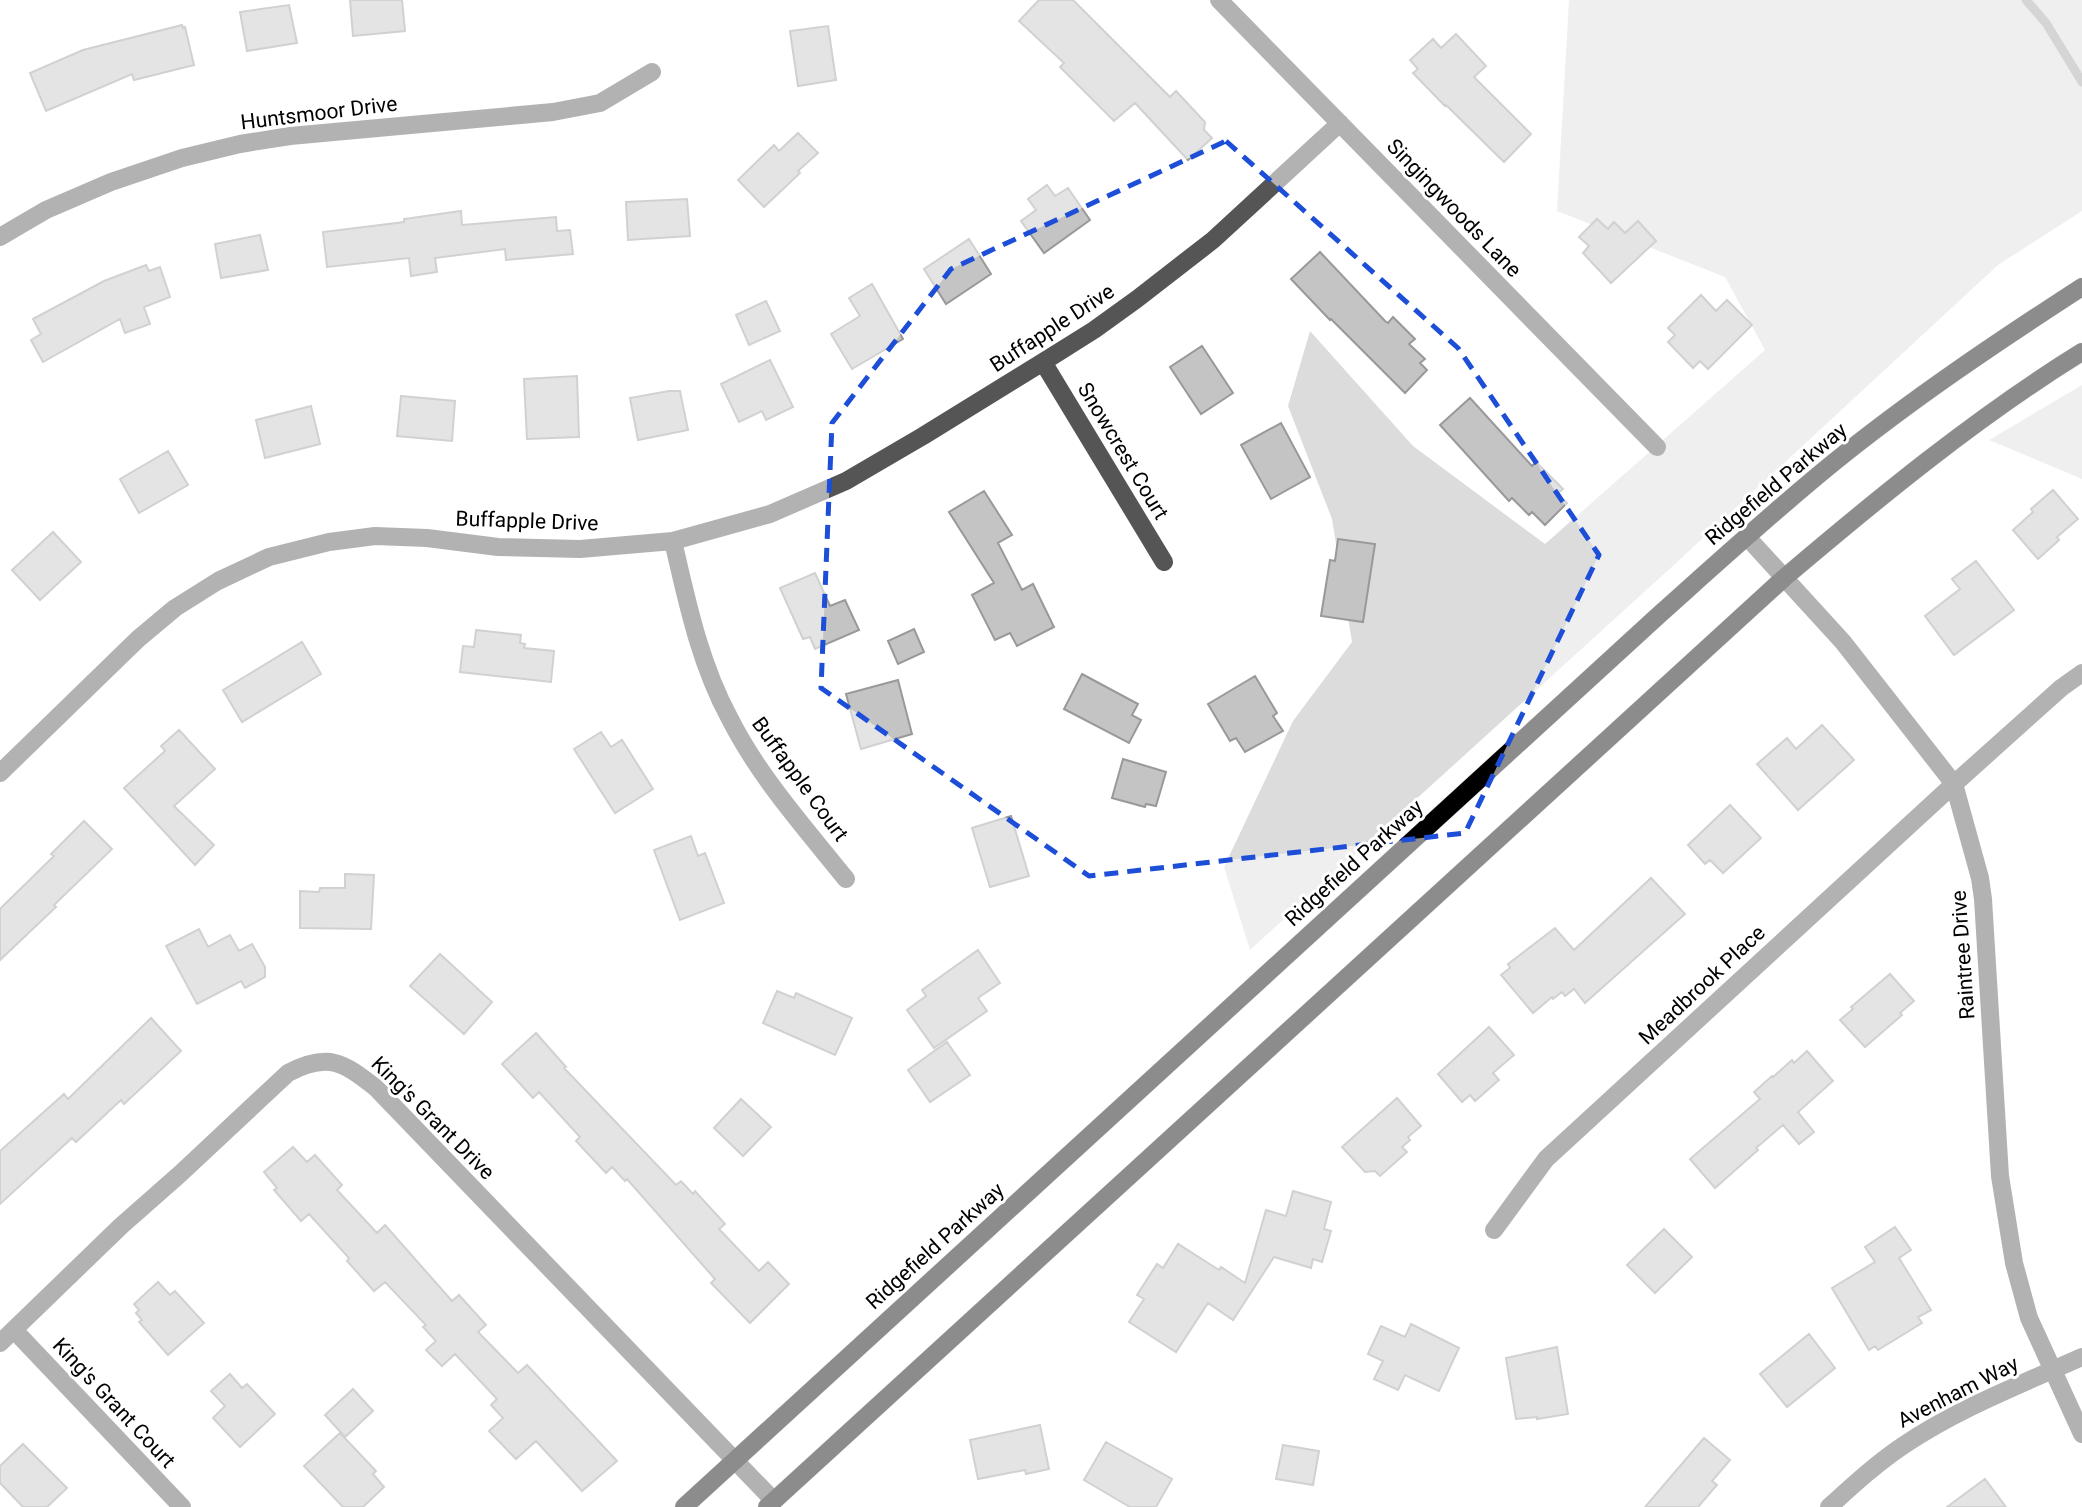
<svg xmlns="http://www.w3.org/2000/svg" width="2082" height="1507" font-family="Roboto,sans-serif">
<rect width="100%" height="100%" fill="#fff"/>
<path fill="#dcdcdc" d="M 1569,0 L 2082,0 L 2082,211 L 1998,265 L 1675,564 L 1250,950 L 1224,867 L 1293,721 L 1352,642 L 1332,519 L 1288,406 L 1310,331 L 1413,446 L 1545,544 L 1765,350 L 1725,277 L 1557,211 Z
M 2082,385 L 2082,479 L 1989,440 Z"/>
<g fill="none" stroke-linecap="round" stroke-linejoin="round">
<path stroke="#a3a3a3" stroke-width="9" d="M 2026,0 L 2046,23 L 2082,82"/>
</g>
<path fill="#c4c4c4" stroke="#999" stroke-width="2" d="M 350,0 L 402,0 L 405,31 L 353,36 Z
M 1039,0 L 1073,0 L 1170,97 L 1176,91 L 1205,122 L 1204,130 L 1212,138 L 1188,160 L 1135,103 L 1114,121 L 1060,67 L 1064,63 L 1019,21 Z
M 289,5 L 297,43 L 247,51 L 240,12 Z
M 182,25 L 183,28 L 185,27 L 194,65 L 134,80 L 132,74 L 46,111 L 30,73 L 83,50 Z
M 828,26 L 836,80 L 798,86 L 790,31 Z
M 1456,34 L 1486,66 L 1474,77 L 1531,134 L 1504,162 L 1446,105 L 1445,106 L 1413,73 L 1418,69 L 1410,60 L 1433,39 L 1441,48 Z
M 798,133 L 818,153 L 798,171 L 800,173 L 764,207 L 738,180 L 774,145 L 779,151 Z
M 1047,185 L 1055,196 L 1068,188 L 1090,220 L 1044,253 L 1021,221 L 1036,210 L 1028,199 Z
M 687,199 L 690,236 L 628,240 L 626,202 Z
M 461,211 L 462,225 L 556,217 L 557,231 L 570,230 L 573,254 L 506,260 L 505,249 L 435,258 L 437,272 L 411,276 L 409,258 L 327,267 L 323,232 L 404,222 L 404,219 Z
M 1597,219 L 1608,229 L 1614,222 L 1625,233 L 1638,221 L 1656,241 L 1611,283 L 1583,253 L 1589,246 L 1579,237 Z
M 260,235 L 268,270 L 221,278 L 215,244 Z
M 969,239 L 991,274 L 946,304 L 924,269 Z
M 1320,252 L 1385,321 L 1388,323 L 1393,317 L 1415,339 L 1409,344 L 1425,359 L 1420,363 L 1427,370 L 1405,393 L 1331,319 L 1330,320 L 1291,279 Z
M 146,265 L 149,271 L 160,267 L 170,297 L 144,307 L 150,324 L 125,333 L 120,319 L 43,362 L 31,340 L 41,334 L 33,319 L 104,281 Z
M 872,284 L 903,339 L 852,369 L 831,334 L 860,316 L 849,298 Z
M 1701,295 L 1716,311 L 1727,300 L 1752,325 L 1708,369 L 1700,361 L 1693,368 L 1668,342 L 1675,335 L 1668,328 Z
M 766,301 L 780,331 L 749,345 L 736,315 Z
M 1202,346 L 1233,393 L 1201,414 L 1170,367 Z
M 770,360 L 793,407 L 766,420 L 762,411 L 739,422 L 721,384 Z
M 577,376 L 579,437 L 527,439 L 524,379 Z
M 669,391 L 680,391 L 688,430 L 638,440 L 630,398 Z
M 401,396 L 455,401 L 452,441 L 397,436 Z
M 1470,398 L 1532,466 L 1536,462 L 1563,489 L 1557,494 L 1567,503 L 1545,525 L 1532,512 L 1529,515 L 1512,498 L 1509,501 L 1440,425 Z
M 311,406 L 320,444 L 265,458 L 256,420 Z
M 1281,423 L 1310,477 L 1271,499 L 1241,445 Z
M 168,451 L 188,485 L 139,513 L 120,479 Z
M 2053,490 L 2078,519 L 2057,537 L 2059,540 L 2038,559 L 2013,530 L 2033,512 L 2031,509 Z
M 984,491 L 1012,535 L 998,543 L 1022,590 L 1033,584 L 1054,627 L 1017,646 L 1010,633 L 995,640 L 972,595 L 994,583 L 949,512 Z
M 53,532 L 81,562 L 40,600 L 12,570 Z
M 1338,539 L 1375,544 L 1363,622 L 1321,616 L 1330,560 L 1335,561 Z
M 1976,561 L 2014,610 L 1954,655 L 1925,616 L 1960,589 L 1952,579 Z
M 815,573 L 830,606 L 845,600 L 859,630 L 815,649 L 810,637 L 803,639 L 780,588 Z
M 914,629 L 924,652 L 898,664 L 888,641 Z
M 476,630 L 521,635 L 520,643 L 525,644 L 524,648 L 554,651 L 551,682 L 460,672 L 463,646 L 474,647 Z
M 302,642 L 321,674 L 242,722 L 223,690 Z
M 1082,674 L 1138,704 L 1132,715 L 1141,720 L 1129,743 L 1064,709 Z
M 1255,676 L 1277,713 L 1273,716 L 1283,731 L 1245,752 L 1236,738 L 1230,741 L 1208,704 Z
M 898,680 L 912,734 L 861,749 L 846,694 Z
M 1822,725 L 1854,760 L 1798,810 L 1757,764 L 1787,738 L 1796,749 Z
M 179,730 L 215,769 L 174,806 L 214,845 L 195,865 L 124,788 L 165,751 L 161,746 Z
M 601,732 L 611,747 L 622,740 L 653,789 L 615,813 L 574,749 Z
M 1123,759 L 1166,772 L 1156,806 L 1146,804 L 1145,807 L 1112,798 Z
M 1730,805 L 1761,838 L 1723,873 L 1710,860 L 1705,864 L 1688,845 Z
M 1011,816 L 1029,876 L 990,887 L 972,828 Z
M 84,821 L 112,849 L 54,905 L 56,907 L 0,960 L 0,909 L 54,856 L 51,854 Z
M 691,836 L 698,856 L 705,853 L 724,903 L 680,920 L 654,850 Z
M 345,874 L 374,875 L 371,929 L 300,928 L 300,891 L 319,892 L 320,888 L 345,888 Z
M 1651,878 L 1685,914 L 1585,1003 L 1574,989 L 1565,996 L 1562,992 L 1553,999 L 1552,997 L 1533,1013 L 1501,975 L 1510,968 L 1508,964 L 1555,928 L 1574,950 Z
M 199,929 L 208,947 L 230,935 L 239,951 L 252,944 L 265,967 L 265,977 L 245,988 L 241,981 L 197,1004 L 166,946 Z
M 978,950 L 1000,983 L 978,998 L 987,1011 L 934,1048 L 907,1010 L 926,996 L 922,990 Z
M 440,954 L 492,1002 L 464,1034 L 410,986 Z
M 1890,974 L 1914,1001 L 1900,1013 L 1902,1015 L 1865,1047 L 1840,1020 L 1853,1009 L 1851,1007 Z
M 777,991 L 794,998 L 796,993 L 852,1018 L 835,1055 L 763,1023 Z
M 151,1018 L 181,1051 L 124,1104 L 121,1100 L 76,1142 L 72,1138 L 0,1204 L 0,1151 L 64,1094 L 68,1099 Z
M 1489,1027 L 1514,1055 L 1493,1073 L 1499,1080 L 1475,1101 L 1470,1095 L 1462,1102 L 1438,1074 Z
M 536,1033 L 566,1067 L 564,1068 L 676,1185 L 681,1181 L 693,1194 L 695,1191 L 725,1224 L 719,1229 L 759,1271 L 768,1262 L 789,1284 L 750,1323 L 711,1283 L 715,1279 L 627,1179 L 625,1181 L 612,1167 L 606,1173 L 576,1141 L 580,1137 L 539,1092 L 533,1098 L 502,1064 Z
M 947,1042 L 970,1075 L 930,1102 L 908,1070 Z
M 1807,1051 L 1833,1081 L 1798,1112 L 1814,1132 L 1799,1144 L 1783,1125 L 1756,1148 L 1758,1150 L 1715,1188 L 1690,1159 L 1760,1099 L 1754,1092 L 1772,1076 L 1773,1077 L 1792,1060 L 1794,1063 Z
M 1397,1098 L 1421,1126 L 1408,1137 L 1410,1140 L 1402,1147 L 1407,1152 L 1380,1176 L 1375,1171 L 1365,1172 L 1342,1147 Z
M 741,1099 L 771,1127 L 743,1156 L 714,1128 Z
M 293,1147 L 307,1162 L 315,1155 L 342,1185 L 337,1190 L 377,1233 L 385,1225 L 452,1301 L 459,1295 L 486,1325 L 478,1332 L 518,1373 L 527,1365 L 617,1461 L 582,1491 L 536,1441 L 516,1459 L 489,1431 L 503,1418 L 491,1405 L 497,1399 L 455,1354 L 442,1366 L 426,1350 L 436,1341 L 423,1327 L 426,1325 L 385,1282 L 374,1291 L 347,1261 L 349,1258 L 309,1214 L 301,1221 L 274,1190 L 277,1188 L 264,1172 Z
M 1293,1191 L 1331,1202 L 1324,1229 L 1331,1231 L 1322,1262 L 1313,1259 L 1311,1268 L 1274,1257 L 1233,1320 L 1208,1303 L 1176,1352 L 1129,1322 L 1144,1299 L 1137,1295 L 1157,1264 L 1163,1268 L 1178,1244 L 1219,1270 L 1221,1267 L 1245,1283 L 1266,1210 L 1286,1216 Z
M 1895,1227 L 1911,1250 L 1899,1258 L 1931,1310 L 1918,1317 L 1922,1323 L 1878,1350 L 1875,1346 L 1869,1350 L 1832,1288 L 1875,1262 L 1865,1247 Z
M 1664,1229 L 1692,1257 L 1655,1293 L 1627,1265 Z
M 158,1282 L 170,1295 L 175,1291 L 204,1323 L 168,1355 L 139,1322 L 142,1320 L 136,1313 L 139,1310 L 134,1304 Z
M 1411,1324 L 1459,1348 L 1439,1391 L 1405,1375 L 1398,1390 L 1374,1379 L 1383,1361 L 1368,1354 L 1381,1326 L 1405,1337 Z
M 1809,1334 L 1835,1368 L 1787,1407 L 1760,1374 Z
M 1557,1347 L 1568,1414 L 1537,1419 L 1537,1417 L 1516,1419 L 1506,1358 Z
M 230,1374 L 242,1388 L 247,1384 L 275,1414 L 240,1447 L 213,1418 L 225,1406 L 211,1391 Z
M 353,1389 L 373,1411 L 345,1437 L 325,1415 Z
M 1040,1425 L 1049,1469 L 1026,1474 L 1025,1470 L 978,1479 L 970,1440 Z
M 340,1433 L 376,1471 L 373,1474 L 384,1487 L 363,1507 L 343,1507 L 304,1466 Z
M 1704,1438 L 1730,1460 L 1712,1481 L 1717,1485 L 1698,1507 L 1645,1507 Z
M 1106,1442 L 1172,1479 L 1156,1507 L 1130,1507 L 1084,1480 Z
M 23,1444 L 67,1488 L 47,1507 L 23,1507 L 0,1483 L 0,1466 Z
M 1283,1445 L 1319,1451 L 1313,1485 L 1276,1479 Z
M 1985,1479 L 2006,1507 L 1947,1507 Z"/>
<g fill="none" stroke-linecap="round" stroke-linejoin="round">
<g stroke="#dbdbdb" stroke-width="19">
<path id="major" d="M 684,1507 L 1660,614 C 1717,563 1774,511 1833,463 C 1912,399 1997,342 2082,287
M 767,1507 L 1784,578 C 1877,499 1978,416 2082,352"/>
</g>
<path stroke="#555" stroke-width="18" d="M 1219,0 L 1657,447
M 0,237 L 46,210 L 111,182 L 182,158 L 240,144 L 290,136 L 553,112 L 600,103 L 652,72
M 1043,362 L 1164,562
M 1747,537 L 1843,642 L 1954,784 L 1980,878 L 1983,899 L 2000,1176 L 2014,1263 L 2029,1318 L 2082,1434
M 673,541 C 687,602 700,664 730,719 C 760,778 805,828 846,879
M 0,773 L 138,639 L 175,608 L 218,581 L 269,557 L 329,542 L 375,536 L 427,538 L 498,547 L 580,549 L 673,541 L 770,514 L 846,481 L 923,436 L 1043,362 L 1094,330 L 1137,299 L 1213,240 L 1340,123
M 1494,1230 L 1546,1159 L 1954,784 L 2061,688 L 2082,673
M 14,1330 L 182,1507
M 0,1343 L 121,1226 L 180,1174 L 288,1073 C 328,1052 343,1062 376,1088 L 774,1501
M 1829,1507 C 1853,1485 1877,1463 1904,1445 C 1959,1408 2022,1384 2082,1357"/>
<use href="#major" stroke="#000" stroke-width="18"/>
</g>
<path d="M0 0H2082V1507H0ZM 1226,141 L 1458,348 L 1599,555 L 1465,833 L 1089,876 L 821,688 L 832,423 L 951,269 Z" fill="#fff" fill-opacity=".55" fill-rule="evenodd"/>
<path fill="none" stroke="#1d4ed8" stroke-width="5" stroke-dasharray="14 9" stroke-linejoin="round" d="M 1226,141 L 1458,348 L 1599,555 L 1465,833 L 1089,876 L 821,688 L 832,423 L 951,269 Z"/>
<g text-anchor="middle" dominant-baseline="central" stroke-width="6" stroke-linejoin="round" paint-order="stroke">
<g font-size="21" fill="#000" stroke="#fff">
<text transform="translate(319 113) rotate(-7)">Huntsmoor Drive</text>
<text transform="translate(1454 208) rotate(46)">Singingwoods Lane</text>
<text transform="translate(1052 328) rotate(-33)">Buffapple Drive</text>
<text transform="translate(1123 451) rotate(59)">Snowcrest Court</text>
<text transform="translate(1776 484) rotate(-40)">Ridgefield Parkway</text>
<text transform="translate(527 521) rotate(2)">Buffapple Drive</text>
<text transform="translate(800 779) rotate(54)">Buffapple Court</text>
<text transform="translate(1354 863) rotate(-42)">Ridgefield Parkway</text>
<text transform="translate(1963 955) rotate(-94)">Raintree Drive</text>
<text transform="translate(1702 985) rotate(-43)">Meadbrook Place</text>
<text transform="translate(433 1118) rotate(45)">King's Grant Drive</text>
<text transform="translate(935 1246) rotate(-42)">Ridgefield Parkway</text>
<text transform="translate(1958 1392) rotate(-27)">Avenham Way</text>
<text transform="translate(114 1403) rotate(47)">King's Grant Court</text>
</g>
</g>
</svg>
